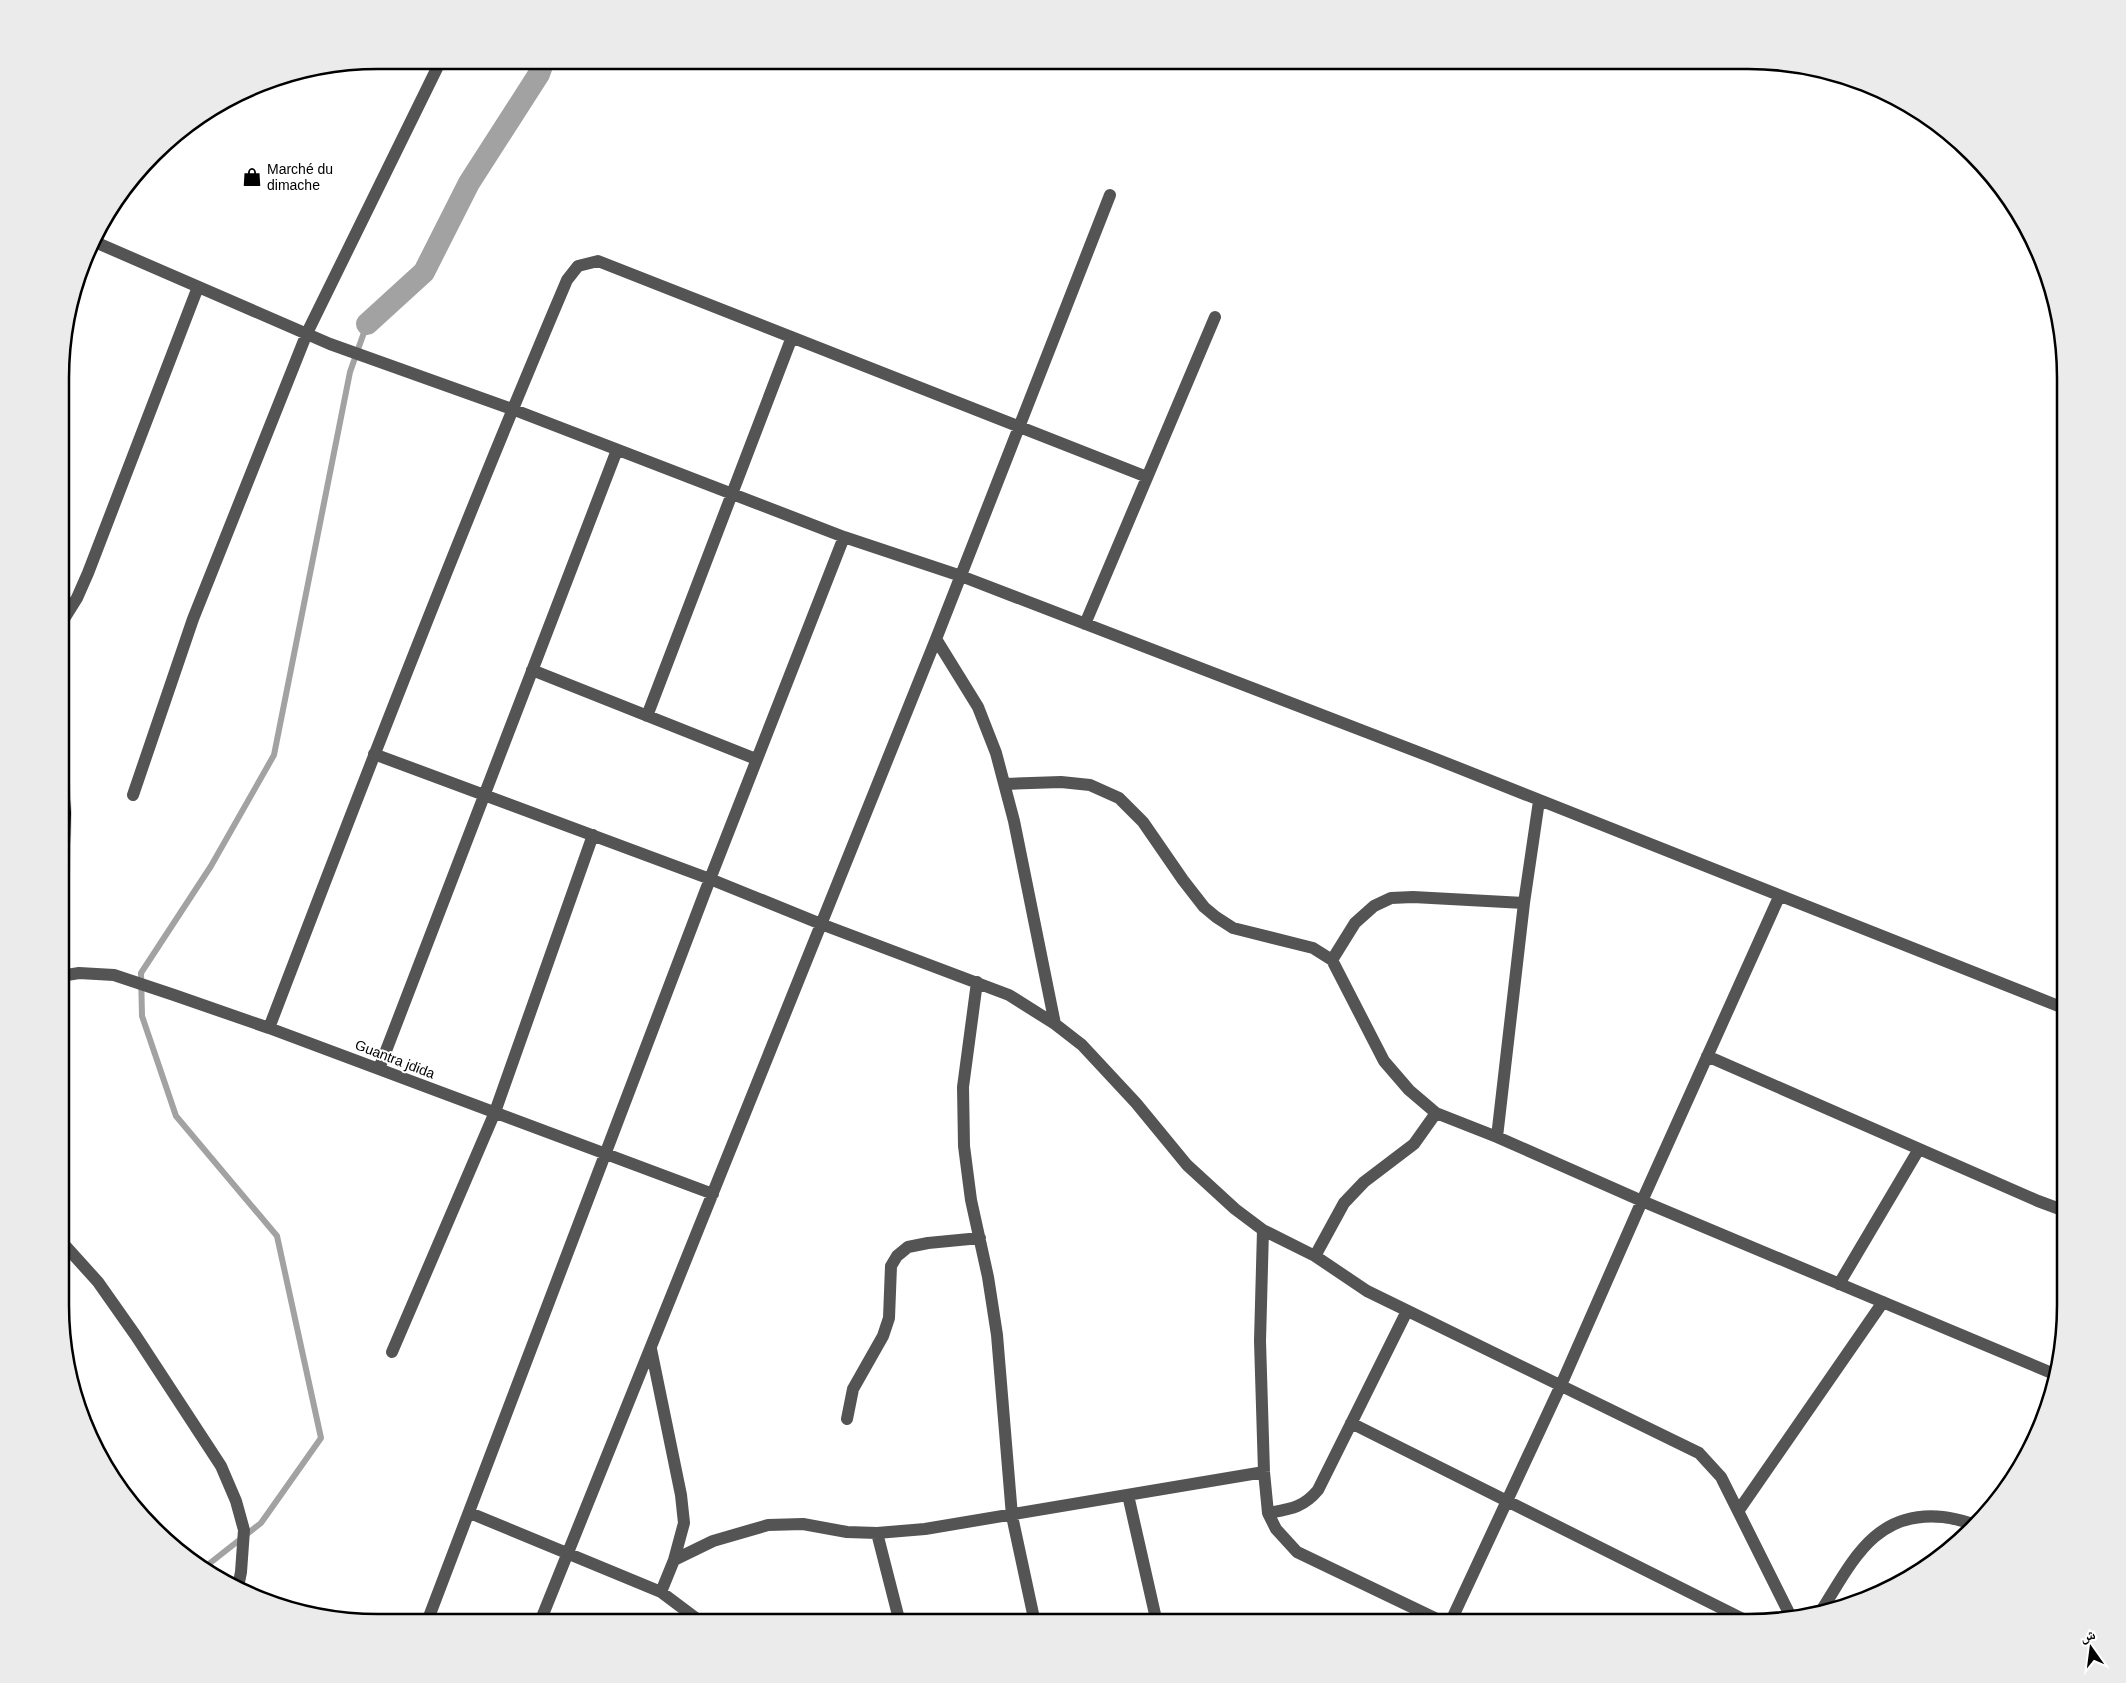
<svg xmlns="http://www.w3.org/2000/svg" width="2126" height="1683" font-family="Helvetica,'Noto Naskh Arabic',sans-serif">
<rect width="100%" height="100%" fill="#fff"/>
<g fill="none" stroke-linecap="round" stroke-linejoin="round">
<path stroke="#a2a2a2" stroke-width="6" d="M 205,1567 L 261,1523 L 321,1438 L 277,1236 L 176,1116 L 142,1016 L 141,973 L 211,866 L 274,755 L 350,372 L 367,324"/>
<path stroke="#a2a2a2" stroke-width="22" d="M 367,324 L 424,272 L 469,183 L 539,74 L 544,60"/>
<g stroke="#dbdbdb" stroke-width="14">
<path id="major" d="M 62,908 L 65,813 L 62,770"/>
</g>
<path stroke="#545454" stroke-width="12" d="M 95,242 L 330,344 L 512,409 L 844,537 L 961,576 L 1431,757 L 2066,1009
M 62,622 L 77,598 L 88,573 L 198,287
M 1085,624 L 1215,317
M 936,639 L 978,707 L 996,753 L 1014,821 L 1055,1024
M 532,670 L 756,759
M 647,716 L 792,337
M 374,754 L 710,879 L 821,924 L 1009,995 L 1055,1024 L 1082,1045 L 1136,1103 L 1187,1165 L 1235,1209 L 1263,1230 L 1315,1256 L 1367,1291 L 1699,1453 L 1721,1477 L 1790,1615
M 1005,784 L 1061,782 L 1090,785 L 1119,798 L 1143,822 L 1183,880 L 1204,907 L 1216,917 L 1233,928 L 1313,948 L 1332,960 L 1384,1061 L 1409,1090 L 1436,1113 L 1497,1137 L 1642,1201 L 2054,1374
M 133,795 L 193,619 L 307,333 L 441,60
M 1332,960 L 1355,923 L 1374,906 L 1391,898 L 1413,897 L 1524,903
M 61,976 L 79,973 L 114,975 L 174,995 L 269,1028 L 713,1194
M 977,982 L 963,1087 L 964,1146 L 971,1200 L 988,1277 L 997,1335 L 1012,1516 L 1035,1623
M 269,1028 C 365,777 462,527 567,280 L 578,266 L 598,261 L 1147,477
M 1707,1056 L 2038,1201 L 2065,1211
M 379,1069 L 617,450
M 1497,1137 L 1524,903 L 1539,801
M 1263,1230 L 1260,1341 L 1264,1472 L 1268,1513 L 1276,1529 L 1297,1552 L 1445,1623
M 61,1241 L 98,1282 L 136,1336 L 221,1466 L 236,1501 L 244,1530 L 241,1572 L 238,1587
M 1315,1256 L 1344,1203 L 1364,1182 L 1414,1144 L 1436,1113
M 1839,1284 L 1919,1149
M 651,1349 L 681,1495 L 684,1523 L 674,1560 L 661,1592
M 392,1352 L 495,1112 L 593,835
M 847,1419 L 853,1389 L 883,1336 L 889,1318 L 891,1266 L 897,1256 L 908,1247 L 928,1243 L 980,1238
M 1351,1423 L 1751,1623
M 1128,1495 L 1157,1623
M 1739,1510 L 1883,1302
M 470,1513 L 661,1592 L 701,1622
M 1268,1513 C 1290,1509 1303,1508 1318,1490 L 1407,1311
M 877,1533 L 900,1623
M 674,1560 L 713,1541 L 768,1525 L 803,1524 L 847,1532 L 877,1533 L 925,1529 L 1264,1472
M 1823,1608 C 1853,1560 1876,1510 1943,1517 C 1954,1518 1966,1522 1977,1525
M 427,1622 L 710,879 L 844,537
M 540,1622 L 936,639 L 1110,195
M 1450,1623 L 1561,1385 L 1642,1201 L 1779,897"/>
<use href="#major" stroke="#000" stroke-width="12"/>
</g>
<defs>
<g id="shop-bare" transform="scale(1.5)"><path d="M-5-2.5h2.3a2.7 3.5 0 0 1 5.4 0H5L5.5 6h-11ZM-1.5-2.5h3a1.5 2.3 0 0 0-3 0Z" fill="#000" stroke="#fff" stroke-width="2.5" paint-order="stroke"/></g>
</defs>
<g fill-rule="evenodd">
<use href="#shop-bare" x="252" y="177"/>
</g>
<g text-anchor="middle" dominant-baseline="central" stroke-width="4" stroke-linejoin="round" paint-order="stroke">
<g font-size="14" fill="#000" stroke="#fff" text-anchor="start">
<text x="267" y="169">Marché du<tspan x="267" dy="16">dimache</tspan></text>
</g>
<g font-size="14" fill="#000" stroke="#fff">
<text transform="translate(395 1059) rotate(21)">Guantra jdida</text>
</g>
</g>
<path d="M0 0H2126V1683H0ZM378 69H1748A309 309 0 0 1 2057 378V1305A309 309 0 0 1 1748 1614H378A309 309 0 0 1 69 1305V378A309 309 0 0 1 378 69Z" fill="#ebebeb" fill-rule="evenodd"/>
<path fill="none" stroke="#000" stroke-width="2.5" d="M378 69H1748A309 309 0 0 1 2057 378V1305A309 309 0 0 1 1748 1614H378A309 309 0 0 1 69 1305V378A309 309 0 0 1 378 69Z"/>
<g transform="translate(2091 1648) rotate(346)" stroke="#ffffff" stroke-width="4" paint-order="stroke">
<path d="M0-4L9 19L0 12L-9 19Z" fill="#000000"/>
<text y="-8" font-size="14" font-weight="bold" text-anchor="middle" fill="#000000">ش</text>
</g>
</svg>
